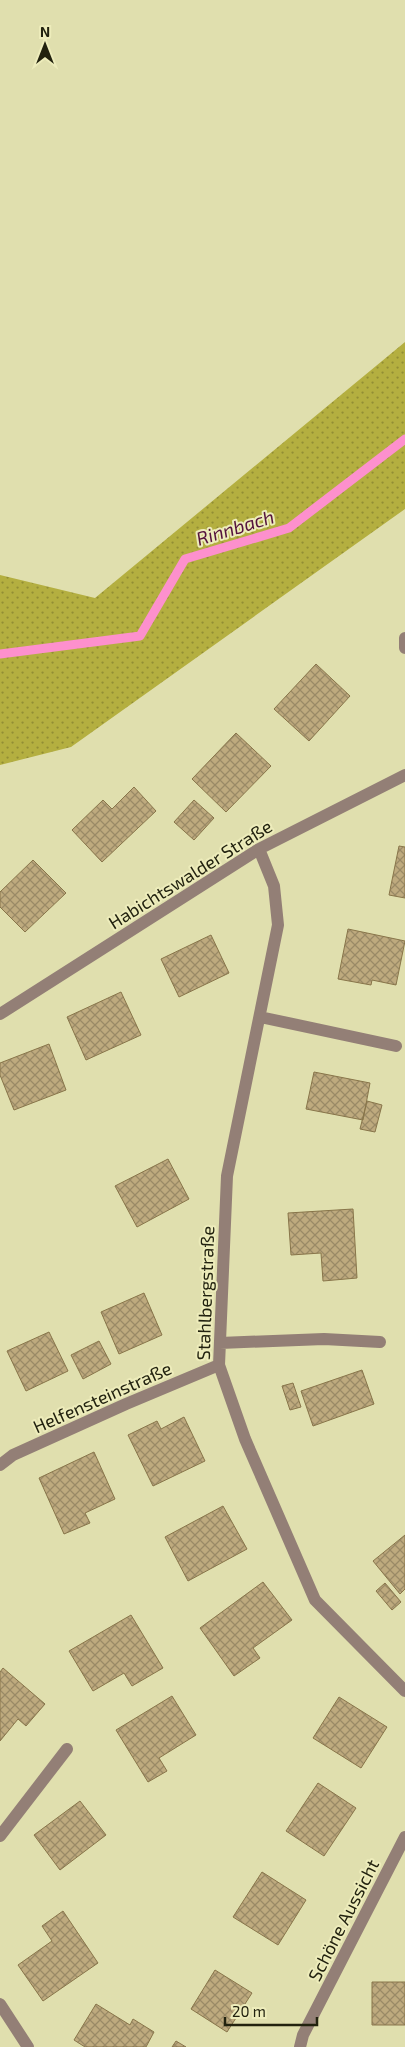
<svg xmlns="http://www.w3.org/2000/svg" width="405" height="2047" font-family="'Exo 2',sans-serif">
<defs>
<pattern id="grass-dots" width="8" height="8" patternUnits="userSpaceOnUse" patternTransform="scale(1.25)"><rect width="8" height="8" fill="#b4af40"/><path d="M2 2h.1M6 6h.1" fill="none" stroke="#928e34" stroke-width="1.8" stroke-linecap="round"/></pattern>
<pattern id="building-cross-hatch" width="8" height="8" patternUnits="userSpaceOnUse" patternTransform="scale(1.25)"><rect width="8" height="8" fill="#beaa7e"/><path d="M0 0l8 8M0 8l8-8" fill="none" stroke="#9a8a66"/></pattern>
</defs>
<rect width="100%" height="100%" fill="#e0dfae"/>
<path fill="url(#grass-dots)" d="M 405,342 L 405,509 L 71,747 L 0,765 L 0,575 L 95,598 Z"/>
<g fill="none" stroke-linecap="round" stroke-linejoin="round">
<path stroke="#fd90cd" stroke-width="9" d="M 0,654 L 140,636 L 185,559 L 289,528 L 405,439"/>
</g>
<path fill="url(#building-cross-hatch)" stroke="#88754a" d="M 316,664 L 350,696 L 309,741 L 274,709 Z
M 236,733 L 271,766 L 226,812 L 192,779 Z
M 134,787 L 156,811 L 102,862 L 72,830 L 103,800 L 112,809 Z
M 194,800 L 214,818 L 194,840 L 174,822 Z
M 399,846 L 405,847 L 405,898 L 389,895 Z
M 33,860 L 66,893 L 25,932 L 0,907 L 0,892 Z
M 348,929 L 405,941 L 396,985 L 372,980 L 371,985 L 338,979 Z
M 211,935 L 229,973 L 179,997 L 161,959 Z
M 121,992 L 141,1035 L 86,1060 L 67,1017 Z
M 49,1044 L 66,1090 L 14,1110 L 0,1075 L 0,1063 Z
M 314,1072 L 370,1083 L 363,1120 L 306,1109 Z
M 367,1101 L 382,1105 L 375,1132 L 360,1129 Z
M 168,1159 L 189,1199 L 137,1227 L 115,1186 Z
M 353,1209 L 357,1278 L 323,1281 L 321,1253 L 291,1255 L 288,1213 Z
M 144,1293 L 162,1335 L 119,1354 L 101,1312 Z
M 49,1332 L 68,1371 L 26,1391 L 7,1351 Z
M 99,1341 L 111,1364 L 83,1379 L 71,1355 Z
M 362,1370 L 374,1404 L 313,1426 L 301,1391 Z
M 293,1383 L 301,1407 L 290,1410 L 282,1386 Z
M 184,1417 L 205,1461 L 153,1486 L 128,1435 L 157,1421 L 161,1429 Z
M 94,1452 L 115,1499 L 85,1513 L 90,1523 L 64,1534 L 39,1478 Z
M 223,1506 L 247,1549 L 188,1581 L 165,1537 Z
M 405,1535 L 405,1589 L 400,1594 L 373,1561 Z
M 263,1582 L 292,1620 L 253,1648 L 260,1658 L 234,1676 L 200,1628 Z
M 385,1583 L 401,1602 L 392,1610 L 376,1591 Z
M 131,1615 L 163,1668 L 132,1686 L 124,1673 L 93,1691 L 69,1651 Z
M 3,1668 L 45,1704 L 26,1726 L 18,1719 L 0,1741 L 0,1672 Z
M 172,1696 L 196,1735 L 159,1758 L 167,1771 L 148,1782 L 116,1730 Z
M 339,1697 L 387,1727 L 361,1768 L 313,1738 Z
M 318,1783 L 356,1808 L 324,1856 L 286,1831 Z
M 80,1801 L 106,1835 L 60,1870 L 34,1835 Z
M 262,1872 L 306,1900 L 278,1945 L 233,1917 Z
M 63,1911 L 98,1963 L 43,2001 L 18,1965 L 52,1941 L 42,1926 Z
M 215,1970 L 252,1993 L 227,2032 L 191,2009 Z
M 372,1982 L 405,1982 L 405,2025 L 372,2025 Z
M 96,2004 L 130,2025 L 133,2019 L 154,2032 L 146,2047 L 85,2047 L 74,2040 Z
M 176,2041 L 186,2047 L 172,2047 Z"/>
<g fill="none" stroke-linecap="round" stroke-linejoin="round">
<path stroke="#937f76" stroke-width="12" d="M 405,638 L 405,648
M 259,849 L 274,886 L 278,925 L 227,1176 L 219,1365 L 245,1439 L 315,1600 L 405,1691
M 0,1014 L 259,849 L 405,775
M 260,1017 L 396,1046
M 220,1343 L 324,1339 L 380,1342
M 0,1465 L 13,1455 L 126,1404 L 219,1365
M 0,1836 L 67,1749
M 0,2004 L 28,2047
M 300,2047 L 303,2035 L 405,1837"/>
</g>
<g text-anchor="middle" dominant-baseline="central" stroke-width="4" stroke-linejoin="round" paint-order="stroke">
<g font-size="18" fill="#22220f" stroke="#edecbb">
<text transform="translate(190 874) rotate(-32)">Habichtswalder Straße</text>
<text transform="translate(205 1293) rotate(-88)">Stahlbergstraße</text>
<text transform="translate(102 1397) rotate(-24)">Helfensteinstraße</text>
<text transform="translate(343 1920) rotate(-63)">Schöne Aussicht</text>
</g>
<g font-size="19" font-style="italic" fill="#55133d" stroke="#edecbb">
<text transform="translate(235 527) rotate(-17)">Rinnbach</text>
</g>
</g>
<g transform="translate(45 45)" stroke="#edecbb" stroke-width="4" paint-order="stroke">
<path d="M0-4L9 19L0 12L-9 19Z" fill="#22220f"/>
<text y="-8" font-size="14" font-weight="bold" text-anchor="middle" fill="#22220f">N</text>
</g>
<path d="M225 2017v8h92v-8" fill="none" stroke="#22220f" stroke-width="2.5"/>
<text x="232" y="2017" font-size="15" fill="#22220f" stroke="#edecbb" stroke-width="4" paint-order="stroke">20 m</text>
</svg>
